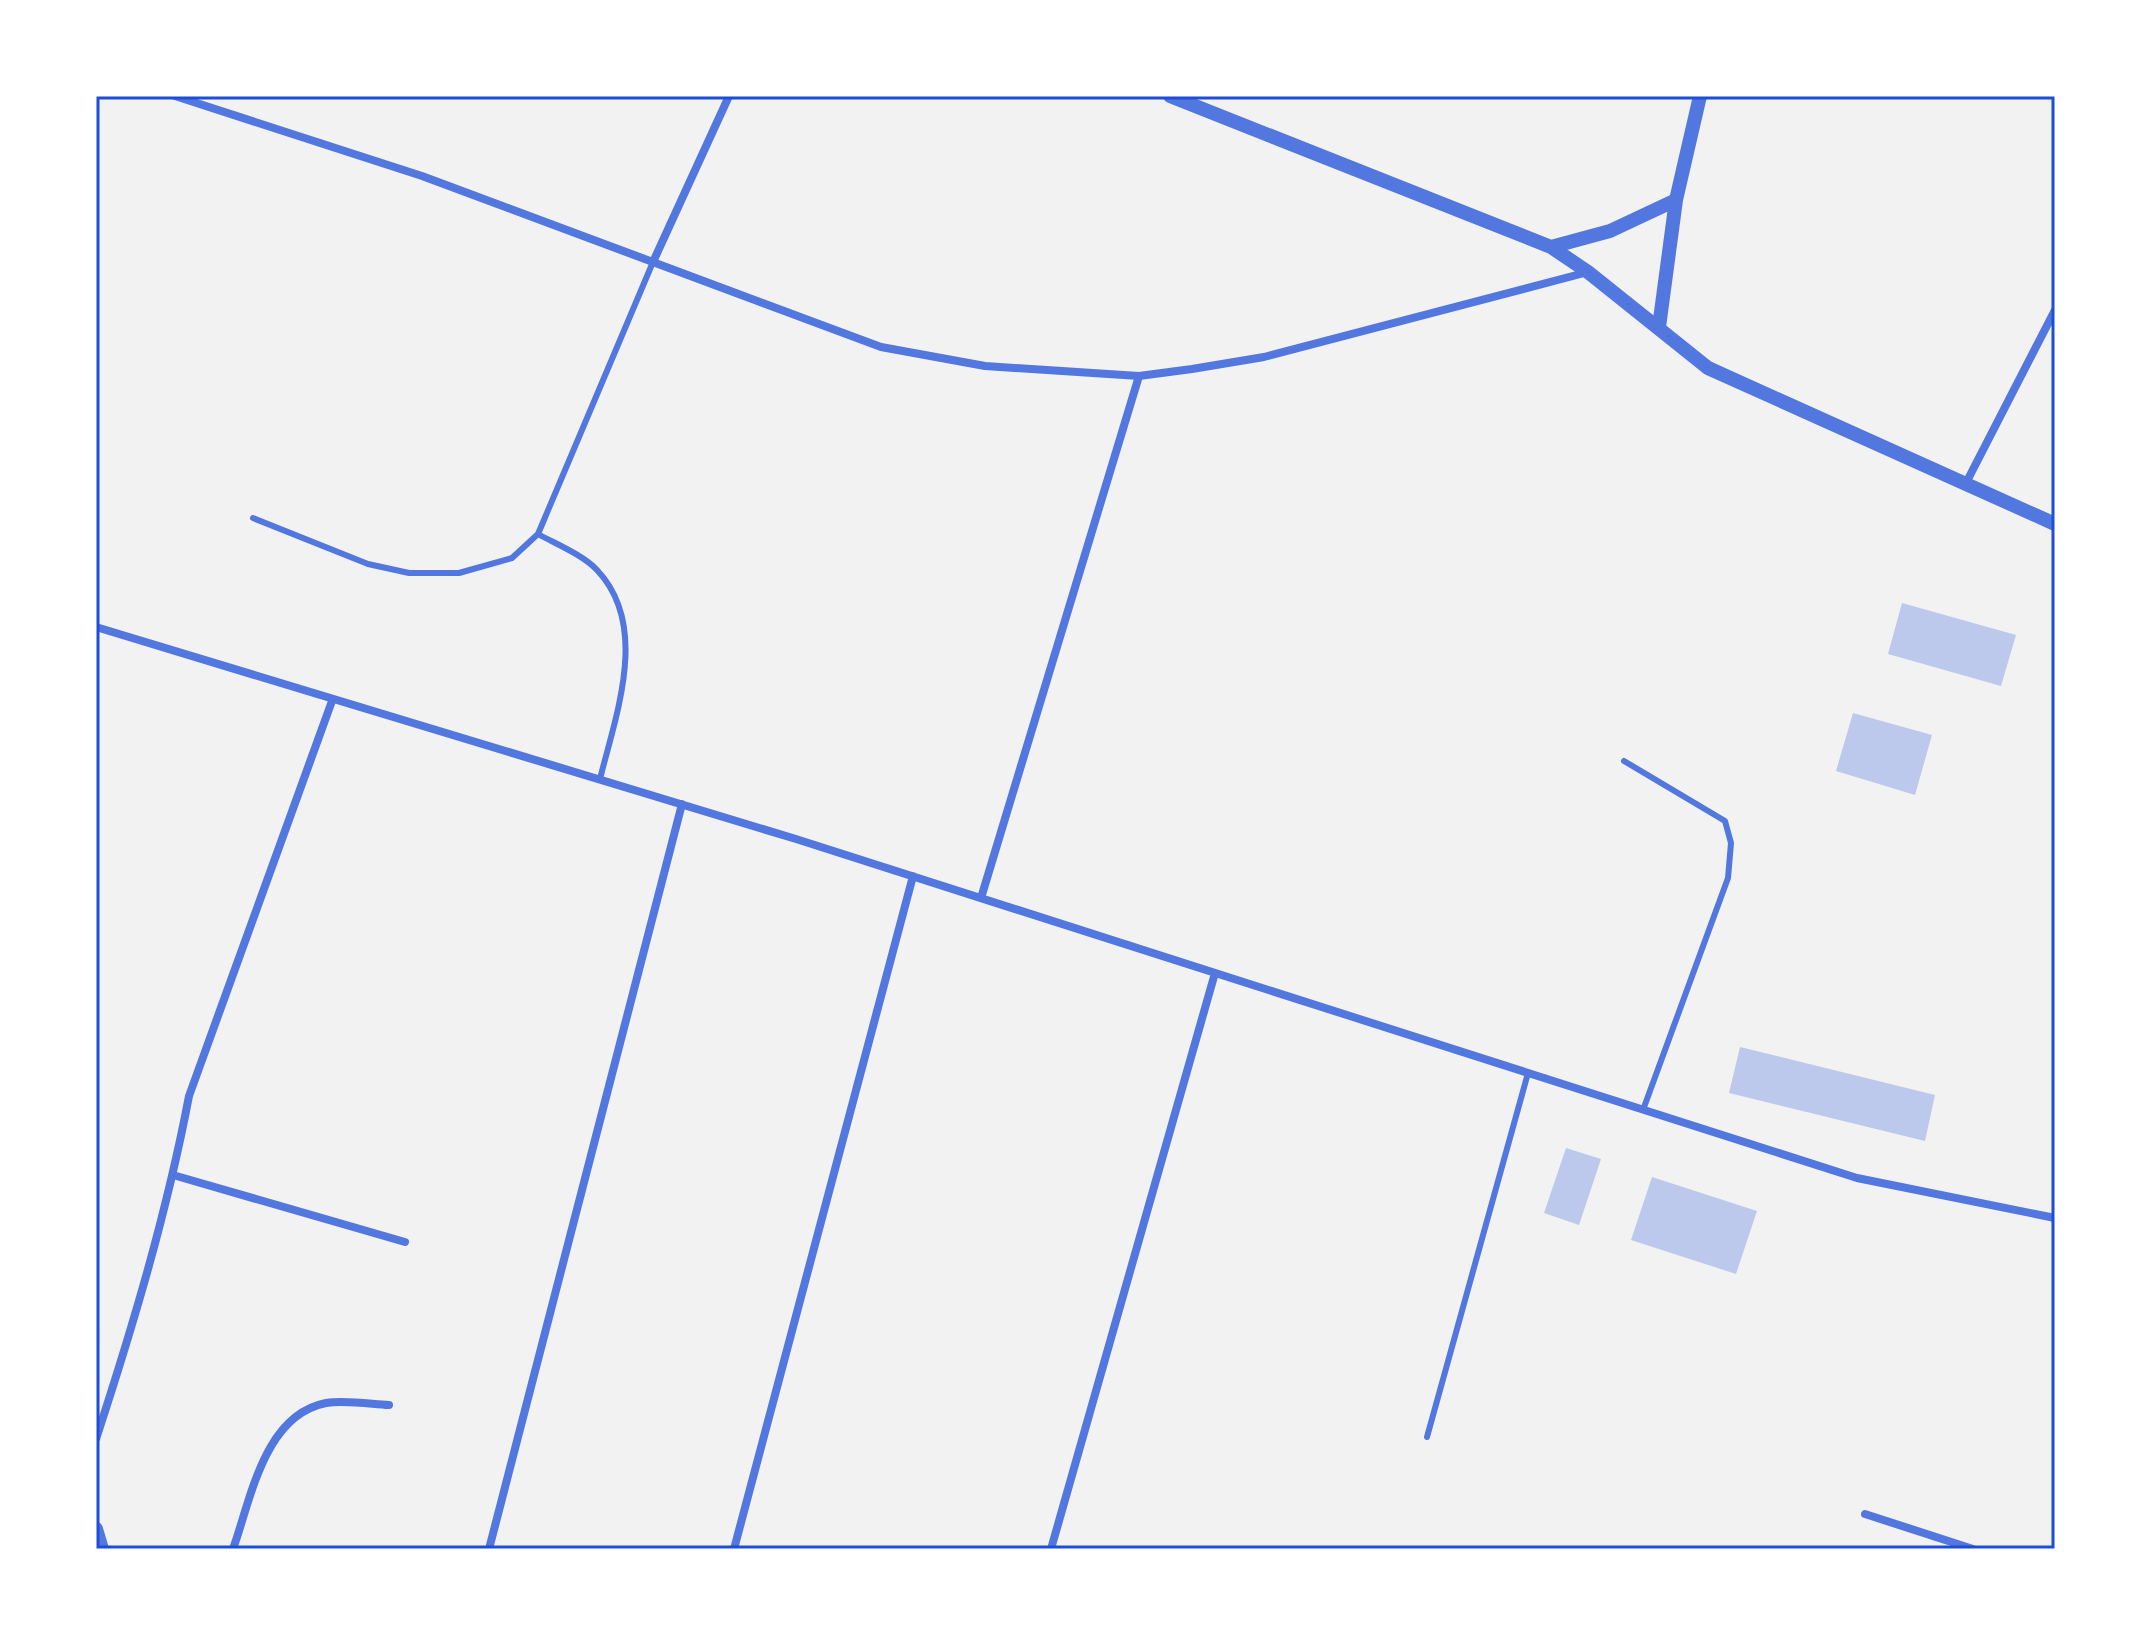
<svg xmlns="http://www.w3.org/2000/svg" width="2151" height="1645" font-family="'Golos Text',sans-serif">
<rect width="100%" height="100%" fill="#f2f2f2"/>
<path fill="#bdc9ec" d="M 1902,603 L 2016,635 L 2001,686 L 1888,654 Z
M 1853,713 L 1932,735 L 1915,795 L 1836,771 Z
M 1740,1047 L 1935,1095 L 1925,1141 L 1729,1093 Z
M 1566,1148 L 1601,1159 L 1579,1225 L 1544,1213 Z
M 1652,1177 L 1757,1211 L 1736,1274 L 1631,1240 Z"/>
<g fill="none" stroke-linecap="round" stroke-linejoin="round">
<path stroke="#5277de" stroke-width="6" d="M 253,518 L 368,564 L 409,573 L 459,573 L 512,558 L 538,534 L 653,262
M 538,534 C 556,544 583,555 597,570 C 650,626 616,714 600,779
M 1624,761 L 1725,821 L 1731,843 L 1728,878 L 1643,1110
M 1427,1437 L 1528,1073"/>
<path stroke="#5277de" stroke-width="8" d="M 175,96 L 422,176 L 881,347 L 985,366 L 1139,376 L 1192,369 L 1264,357 L 1588,272
M 653,262 L 729,96
M 1965,485 L 2055,310
M 96,627 L 796,839 L 1857,1178 L 2055,1218
M 981,898 L 1139,376
M 173,1175 L 405,1242
M 96,1439 C 133,1326 167,1212 189,1096 L 332,701
M 1865,1514 L 1973,1549
M 233,1549 C 251,1499 264,1415 326,1403 C 346,1400 370,1404 389,1405
M 489,1549 L 682,804
M 734,1549 L 913,876
M 1051,1549 L 1215,973"/>
<path stroke="#5277de" stroke-width="14" d="M 1170,96 L 1551,247 L 1588,272 L 1708,368 L 2055,524
M 1551,247 L 1610,231 L 1676,200
M 1659,327 L 1676,200 L 1700,96
M 96,1529 L 102,1549"/>
</g>
<rect width="2151" height="1645" fill="none" stroke="#ffffff" stroke-width="196"/>
<rect x="98" y="98" width="1955" height="1449" fill="none" stroke="#1d4ed8" stroke-width="3"/>
</svg>
